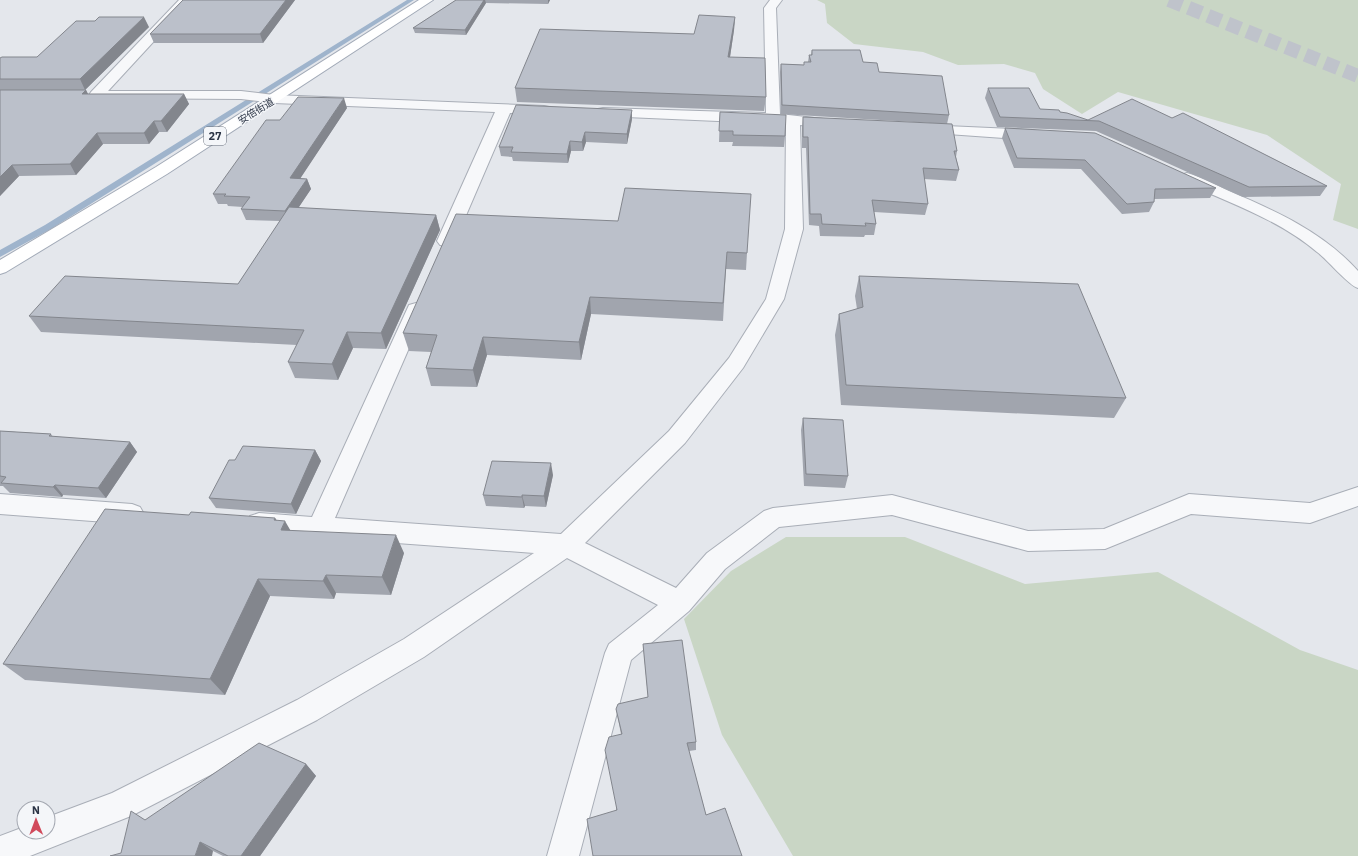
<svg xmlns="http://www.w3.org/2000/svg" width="1358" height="856" font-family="'IBM Plex Sans','Noto Sans JP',sans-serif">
<rect width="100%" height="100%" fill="#e4e7ec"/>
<path fill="#c9d6c5" d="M 817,0 L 1358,0 L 1358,229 L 1333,220 L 1341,184 L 1267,135 L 1118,92 L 1082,114 L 1043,89 L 1035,73 L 1004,64 L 958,65 L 923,52 L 854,44 L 827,23 L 825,4 Z
M 786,537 L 905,537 L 1025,584 L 1158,572 L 1300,650 L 1358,670 L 1358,856 L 793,856 L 722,735 L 684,619 L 731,571 Z"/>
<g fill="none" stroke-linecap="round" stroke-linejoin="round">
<path fill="#9fb4cc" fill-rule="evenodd" d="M 407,0 L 414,0 L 51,229 L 0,257 L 0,250 L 45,225 Z"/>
<path stroke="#bfc3cb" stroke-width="14" stroke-dasharray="14 7" stroke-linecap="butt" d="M 1169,0 L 1358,76"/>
<g stroke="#a9aeb7" stroke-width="2">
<path id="minor" d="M 179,0 L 192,0 L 108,91 L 241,91 L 274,95 L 544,106 L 549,107 L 551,110 L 549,113 L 544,114 L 510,113 L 455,241 L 452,245 L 446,246 L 440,245 L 437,241 L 495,112 L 274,103 L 241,99 L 91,98 L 89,95 L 91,92 Z
M 770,0 L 782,0 L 776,8 L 780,114 L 832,120 L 837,121 L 839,124 L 837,127 L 832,128 L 800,125 L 803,229 L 784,299 L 743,368 L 685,443 L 585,543 L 676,588 L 707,553 L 764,511 L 773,508 L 892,495 L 1028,531 L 1104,529 L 1189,494 L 1310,503 L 1358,487 L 1358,506 L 1310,523 L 1191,514 L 1105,549 L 1028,551 L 892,515 L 779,527 L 725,569 L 689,611 L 631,660 L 579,856 L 547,856 L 605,653 L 609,644 L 658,605 L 567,558 L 424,657 L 317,720 L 131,816 L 30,856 L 0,856 L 0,836 L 24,827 L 24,832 L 48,832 L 48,817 L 112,793 L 297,700 L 404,639 L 534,553 L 259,533 L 250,530 L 247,523 L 250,516 L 259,513 L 312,517 L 409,305 L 416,303 L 423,305 L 426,309 L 335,518 L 561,534 L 669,431 L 729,358 L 766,299 L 785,229 L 786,124 L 603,116 L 598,115 L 596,112 L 598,109 L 603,108 L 766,113 L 764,8 Z
M 924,125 L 1033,130 L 1038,132 L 1041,135 L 1038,138 L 1033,140 L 919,132 L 917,129 L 919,126 Z
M 1187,173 C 1202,177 1216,185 1229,191 C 1276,211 1323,232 1358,271 L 1358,288 C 1348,285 1328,260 1317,252 C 1278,219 1227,202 1181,181 L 1179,178 L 1181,175 Z
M 0,494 L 132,504 L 140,507 L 144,514 L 140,521 L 132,524 L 0,514 Z"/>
</g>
<g stroke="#a3abb8" stroke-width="2">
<path id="major" d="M 419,0 L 433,0 L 167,174 L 6,272 L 0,274 L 0,260 L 156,167 Z"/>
</g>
<use href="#minor" fill="#f7f8fa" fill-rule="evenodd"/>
<use href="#major" fill="#fff" fill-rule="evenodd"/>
</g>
<path fill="#a1a5ae" d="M 183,0 L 295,0 L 263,43 L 154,43 L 150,34 Z
M 456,0 L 550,0 L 548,4 L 486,3 L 466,35 L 415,33 L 413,28 Z
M 735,17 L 734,30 L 730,57 L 766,97 L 764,111 L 517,102 L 515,88 L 694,34 Z
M 95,21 L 149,27 L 85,90 L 0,90 L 0,58 L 37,57 Z
M 812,50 L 863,62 L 879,72 L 949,115 L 947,124 L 781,114 L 780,72 L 781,64 L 804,65 L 808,62 L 809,55 L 811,55 Z
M 988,88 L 1040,109 L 1060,112 L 1088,120 L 1172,118 L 1327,186 L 1320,196 L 1243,197 L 1096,131 L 997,127 L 985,98 Z
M 0,90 L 86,90 L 88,94 L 184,94 L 189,104 L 167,132 L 159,132 L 149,144 L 103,144 L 76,175 L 19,176 L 0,196 Z
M 347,108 L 300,178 L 307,179 L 311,189 L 298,208 L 436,215 L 440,230 L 386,349 L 353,348 L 338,380 L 295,378 L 288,362 L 297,345 L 41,332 L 29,316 L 238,284 L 280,221 L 246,220 L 241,209 L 243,207 L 228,206 L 227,204 L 218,204 L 213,194 L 280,120 Z
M 720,112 L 785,136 L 784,147 L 732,146 L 733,142 L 719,142 Z
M 803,117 L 957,151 L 956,157 L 959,170 L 956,181 L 924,179 L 928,204 L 925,215 L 874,212 L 876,224 L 874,235 L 865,235 L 864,237 L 820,236 L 819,226 L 809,225 L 806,148 L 802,148 L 802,128 Z
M 632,119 L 627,144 L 586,142 L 583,151 L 571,151 L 568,163 L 513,161 L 512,157 L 501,156 L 499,147 Z
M 1005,128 L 1216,188 L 1210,198 L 1154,199 L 1154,202 L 1149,212 L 1122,214 L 1081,169 L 1014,168 L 1002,138 Z
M 618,221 L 747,253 L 746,270 L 726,269 L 723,321 L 591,314 L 581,360 L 487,355 L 477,387 L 431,386 L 426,368 L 431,352 L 409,351 L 403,333 Z
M 859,276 L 1126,398 L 1114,418 L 841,405 L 835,335 L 839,314 L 857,309 L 855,296 Z
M 803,418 L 848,476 L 845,488 L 804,486 L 801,430 Z
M 0,431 L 51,434 L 53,437 L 130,442 L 137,452 L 106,498 L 63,495 L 62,497 L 10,493 L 3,486 L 0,486 Z
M 315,450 L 321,461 L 296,514 L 216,508 L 209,498 L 235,460 Z
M 553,475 L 546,507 L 525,506 L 524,508 L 486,506 L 483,495 Z
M 189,515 L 275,518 L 277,521 L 291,531 L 404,553 L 391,595 L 336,593 L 334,599 L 270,596 L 225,695 L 25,680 L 3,664 Z
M 643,644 L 696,742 L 696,750 L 689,751 L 706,815 L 742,856 L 616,810 L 621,734 L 616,709 L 648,697 Z
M 306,764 L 316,776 L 260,856 L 223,856 L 213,851 L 121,853 L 145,820 Z"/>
<path fill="#83868d" d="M 286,0 L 295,0 L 263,43 L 260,34 Z
M 484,0 L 485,0 L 486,3 L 466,35 L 465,30 Z
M 548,0 L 550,0 L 548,4 Z
M 144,17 L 149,27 L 85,90 L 80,79 Z
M 735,17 L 734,30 L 728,70 L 728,57 Z
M 86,90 L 91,100 L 82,94 Z
M 184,94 L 189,104 L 167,132 L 161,121 Z
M 344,98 L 347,108 L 294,188 L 290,178 Z
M 632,110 L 632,119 L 627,144 L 627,134 Z
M 154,121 L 159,132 L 149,144 L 144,133 Z
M 585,132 L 586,142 L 583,151 L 582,142 Z
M 97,133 L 103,144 L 76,175 L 70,164 Z
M 570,141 L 571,151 L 568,163 L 567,154 Z
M 12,165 L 19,176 L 0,196 L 0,177 Z
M 307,179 L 311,189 L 289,222 L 285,211 Z
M 436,215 L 440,230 L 386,349 L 381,333 Z
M 590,297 L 591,314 L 581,360 L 579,342 Z
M 347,332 L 353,348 L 338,380 L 332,364 Z
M 483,337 L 487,355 L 477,387 L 473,370 Z
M 130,442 L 137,452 L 106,498 L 98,488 Z
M 315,450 L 321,461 L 296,514 L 291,504 Z
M 551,463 L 553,475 L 546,507 L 544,496 Z
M 55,485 L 63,495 L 62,497 L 53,487 Z
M 522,495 L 525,506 L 524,508 L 522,497 Z
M 275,518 L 282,528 L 285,521 L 296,540 L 292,549 L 274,520 Z
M 396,535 L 404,553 L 391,595 L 382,577 Z
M 326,575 L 336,593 L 334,599 L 323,581 Z
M 258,579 L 270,596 L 225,695 L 210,679 Z
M 306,764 L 316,776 L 260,856 L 241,856 Z
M 200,842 L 213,851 L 212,856 L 195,856 Z"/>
<path fill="#bbc0ca" stroke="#83868d" d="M 183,0 L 286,0 L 260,34 L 150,34 Z
M 456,0 L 484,0 L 465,30 L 413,28 Z
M 699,15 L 735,17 L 728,57 L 765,58 L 766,97 L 515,88 L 540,29 L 694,34 Z
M 99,17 L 144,17 L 80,79 L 0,79 L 0,58 L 2,57 L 37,57 L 76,21 L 95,21 Z
M 812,50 L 860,50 L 863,62 L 877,63 L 879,72 L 942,76 L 949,115 L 782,105 L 781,64 L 804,65 L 804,62 L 811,62 L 809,55 L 812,55 Z
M 988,88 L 1029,88 L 1040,109 L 1059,110 L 1060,112 L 1067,113 L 1088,120 L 1132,99 L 1172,118 L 1183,113 L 1327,186 L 1249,187 L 1099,121 L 1000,117 Z
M 0,90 L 86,90 L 82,94 L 184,94 L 161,121 L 154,121 L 144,133 L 97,133 L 70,164 L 12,165 L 0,177 Z
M 298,97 L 344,98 L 290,178 L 307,179 L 285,211 L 241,209 L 250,197 L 224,196 L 226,194 L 213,194 L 266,120 L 280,120 Z
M 516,105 L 632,110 L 627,134 L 585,132 L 582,142 L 570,141 L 567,154 L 511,152 L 513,147 L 499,147 Z
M 720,112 L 786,115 L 785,136 L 733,135 L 733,131 L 719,131 Z
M 803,117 L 952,124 L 957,151 L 954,151 L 959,170 L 923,168 L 928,204 L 872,200 L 876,224 L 865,223 L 866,226 L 822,224 L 821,214 L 810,214 L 808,137 L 803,137 Z
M 1005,128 L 1095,133 L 1216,188 L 1155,189 L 1154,202 L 1127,204 L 1085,160 L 1017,158 Z
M 625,188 L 751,194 L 747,253 L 727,252 L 723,303 L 590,297 L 579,342 L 483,337 L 473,370 L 426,368 L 437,335 L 403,333 L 456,214 L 618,221 Z
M 289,207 L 436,215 L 381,333 L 347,332 L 332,364 L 288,362 L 304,330 L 29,316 L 65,276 L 238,284 Z
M 859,276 L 1078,284 L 1126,398 L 846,385 L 839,314 L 863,307 Z
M 803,418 L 843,420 L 848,476 L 806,474 Z
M 0,431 L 51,434 L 49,436 L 130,442 L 98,488 L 55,485 L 53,487 L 1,483 L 6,477 L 0,476 Z
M 243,446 L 315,450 L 291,504 L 209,498 L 229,460 L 235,460 Z
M 492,461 L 551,463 L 544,496 L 522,495 L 522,497 L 483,495 Z
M 105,509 L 189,515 L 191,512 L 275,518 L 274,520 L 285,521 L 281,530 L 396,535 L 382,577 L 326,575 L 323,581 L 258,579 L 210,679 L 3,664 Z
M 682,640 L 696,742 L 687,743 L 706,815 L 725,808 L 742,856 L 593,856 L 587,819 L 617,810 L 605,750 L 609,737 L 622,734 L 616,709 L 618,704 L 648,697 L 643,644 Z
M 259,743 L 306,764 L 241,856 L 228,856 L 200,842 L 195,856 L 110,856 L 121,853 L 131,811 L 145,820 Z"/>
<g text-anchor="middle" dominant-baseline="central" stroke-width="3" stroke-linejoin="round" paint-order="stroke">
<g font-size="10" fill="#2b3445" stroke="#f4f6f9">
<text transform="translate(256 111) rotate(-32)">安倍街道</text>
</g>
<rect fill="#f4f6f9" stroke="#676e7b" stroke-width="1" x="204" y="127" width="22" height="18" rx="3"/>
<g font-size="11" font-weight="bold" fill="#2b3445">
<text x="215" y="136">27</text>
</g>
</g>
<g transform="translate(36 820) rotate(359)"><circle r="19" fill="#f4f6f9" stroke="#a4a8b1"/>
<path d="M0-3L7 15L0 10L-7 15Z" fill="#d1495b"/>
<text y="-6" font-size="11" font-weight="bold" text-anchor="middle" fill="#2b3445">N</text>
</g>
</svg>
